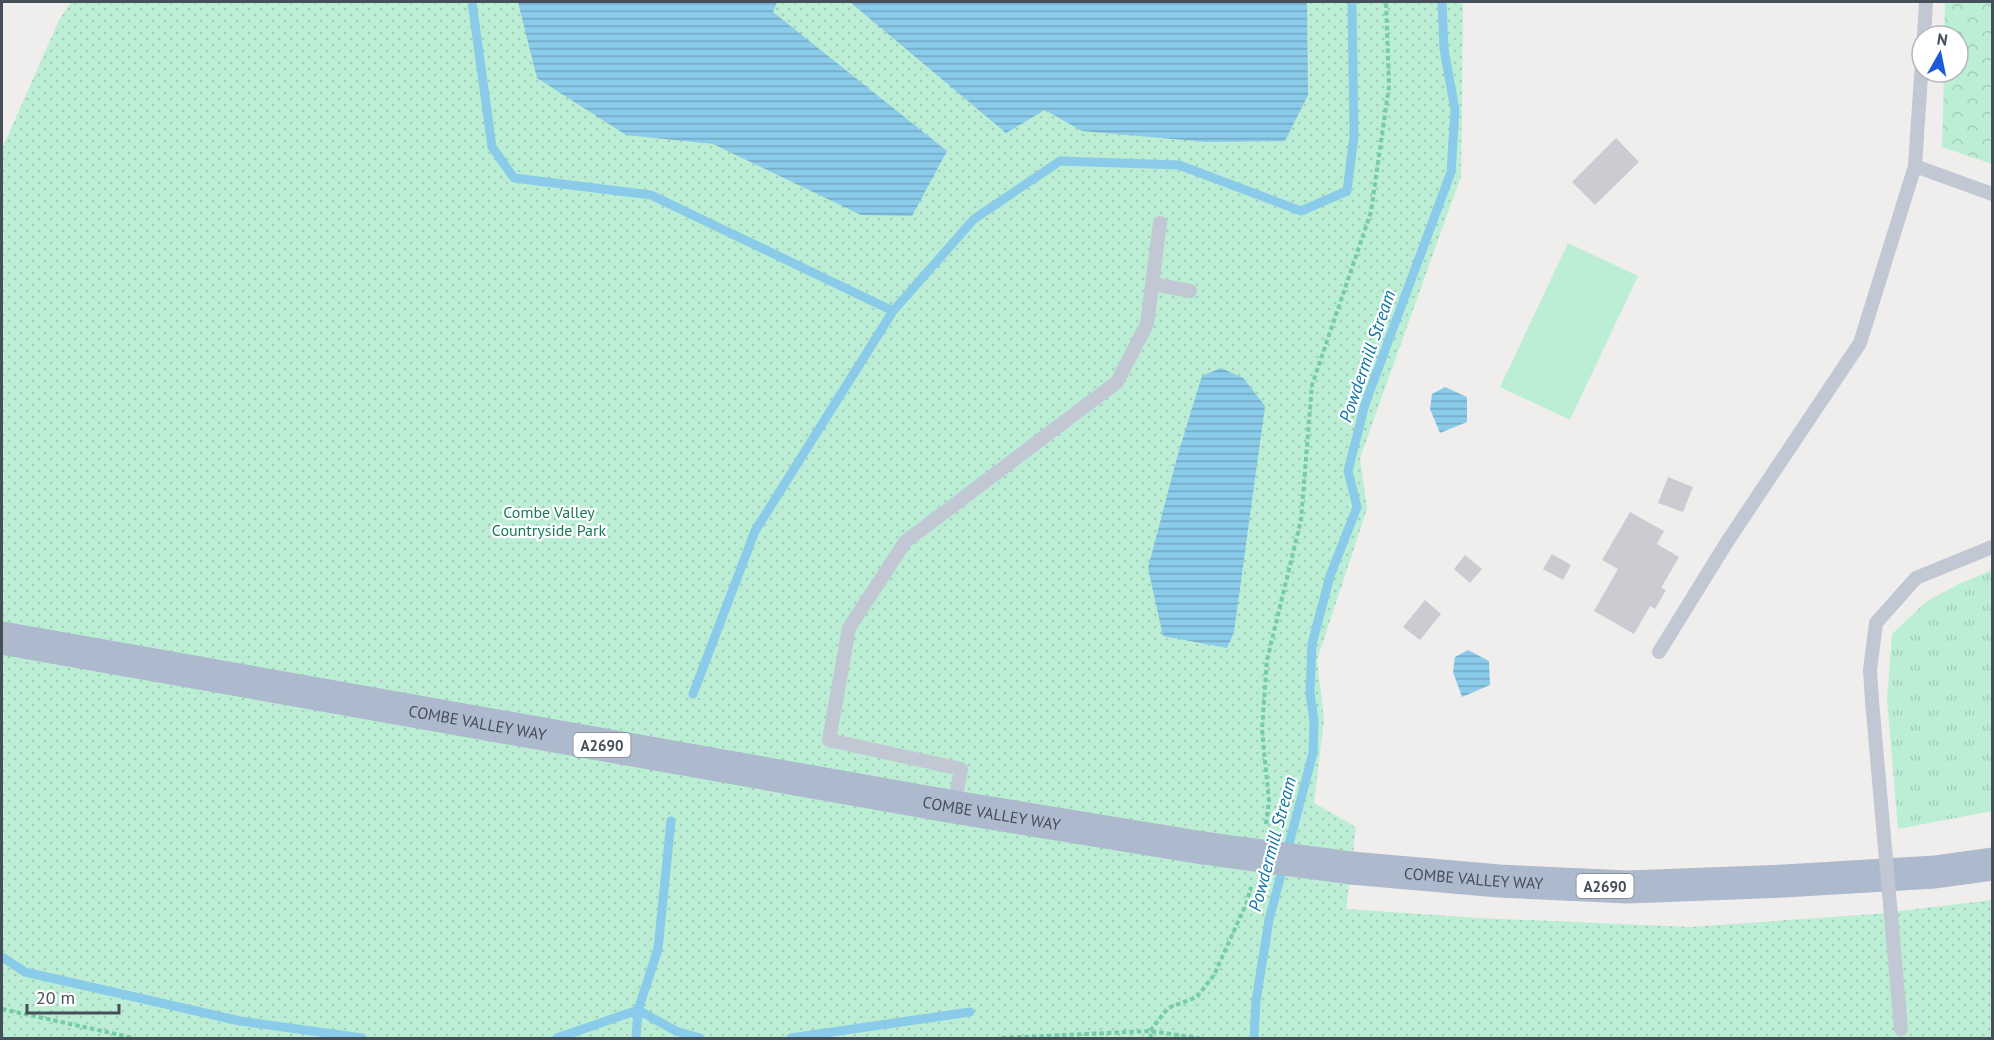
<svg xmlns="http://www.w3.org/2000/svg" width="1994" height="1040" font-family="'PT Sans',sans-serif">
<defs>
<pattern id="grass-tufts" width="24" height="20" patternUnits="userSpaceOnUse" patternTransform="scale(1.5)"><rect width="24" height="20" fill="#bceed5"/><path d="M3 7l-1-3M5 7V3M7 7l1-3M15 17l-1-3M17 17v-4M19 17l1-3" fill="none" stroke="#a3ceb9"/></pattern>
<pattern id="forest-crowns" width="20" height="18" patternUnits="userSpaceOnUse" patternTransform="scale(1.5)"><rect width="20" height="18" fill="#bceed5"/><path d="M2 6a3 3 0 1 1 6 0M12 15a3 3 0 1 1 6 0" fill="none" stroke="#a3ceb9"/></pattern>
<pattern id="park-dots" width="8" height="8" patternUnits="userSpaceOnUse" patternTransform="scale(1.5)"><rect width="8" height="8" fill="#bceed5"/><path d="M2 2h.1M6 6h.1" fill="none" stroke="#a3ceb9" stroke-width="1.8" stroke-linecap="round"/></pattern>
<pattern id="water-rules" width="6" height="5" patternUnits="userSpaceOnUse" patternTransform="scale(1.5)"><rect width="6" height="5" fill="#8acbea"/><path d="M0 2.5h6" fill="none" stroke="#73a7c1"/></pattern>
</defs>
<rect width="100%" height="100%" fill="#f0eeed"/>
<path fill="url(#grass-tufts)" d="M 1992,570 L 1992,811 L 1898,829 L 1887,699 L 1892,634 L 1927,601 L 1959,584 Z"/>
<path fill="url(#forest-crowns)" d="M 1945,2 L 1992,2 L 1992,164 L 1942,147 L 1944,72 L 1958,72 L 1958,36 L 1944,36 Z"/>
<path fill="url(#park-dots)" d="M 71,2 L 1463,2 L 1461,176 L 1360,458 L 1367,509 L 1317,660 L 1324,720 L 1314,803 L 1356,827 L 1346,909 L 1481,918 L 1690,927 L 1874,914 L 1992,900 L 1992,1038 L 2,1038 L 2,149 L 59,20 Z"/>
<path fill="#bceed5" d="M 1568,243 L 1638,276 L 1570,420 L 1500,387 Z"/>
<path fill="url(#water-rules)" d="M 518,2 L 777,2 L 773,12 L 947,151 L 912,216 L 861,215 L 713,144 L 626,135 L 537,78 Z
M 850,2 L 1307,2 L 1308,95 L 1285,141 L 1207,142 L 1082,131 L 1045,110 L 1006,133 Z
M 1221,368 L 1243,378 L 1265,406 L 1234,632 L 1227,648 L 1163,636 L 1148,568 L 1178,454 L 1202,376 Z
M 1445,387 L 1467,397 L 1467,422 L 1440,433 L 1430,409 L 1432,394 Z
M 1468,650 L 1489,661 L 1490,685 L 1462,697 L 1453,672 L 1455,657 Z"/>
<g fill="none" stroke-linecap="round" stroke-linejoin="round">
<path stroke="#8acbea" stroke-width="9" d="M 472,2 L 492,147 L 514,178 L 651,195 L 893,311
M 693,694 L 755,531 L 893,311 L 974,219 L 1060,161 L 1179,165 L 1301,211 L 1347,191 L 1354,136 L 1352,2
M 2,957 L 25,972 L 240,1021 L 362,1038
M 557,1038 L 638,1010 L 676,1031 L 700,1038
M 636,1038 L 638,1010 L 658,949 L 671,821
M 791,1038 L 970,1012
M 1254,1038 L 1256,1001 L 1269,920 L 1313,753 L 1314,721 L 1310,693 L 1312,644 L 1330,576 L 1357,507 L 1348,471 L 1365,404 L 1451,172 L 1455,110 L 1444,49 L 1442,2"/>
</g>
<path fill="#caccd2" d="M 1616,138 L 1639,162 L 1595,205 L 1572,182 Z
M 1668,477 L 1693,487 L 1683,512 L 1658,503 Z
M 1630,512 L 1664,531 L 1657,544 L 1679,557 L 1661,588 L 1666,590 L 1655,609 L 1650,606 L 1634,634 L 1594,611 L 1618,569 L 1602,560 Z
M 1552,554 L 1571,565 L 1563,580 L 1543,569 Z
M 1465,555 L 1482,569 L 1470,583 L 1454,569 Z
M 1425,600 L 1441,614 L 1420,640 L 1403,627 Z"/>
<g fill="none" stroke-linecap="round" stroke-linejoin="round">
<path stroke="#75cbaa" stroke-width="4" stroke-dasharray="4.5 3" stroke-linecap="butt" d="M 1266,824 L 1269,801 L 1262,730 L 1267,660 L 1301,520 L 1312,385 L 1371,212 L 1389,86 L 1386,2
M 2,1009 L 134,1038
M 1002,1038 L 1150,1031 L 1199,1038
M 1151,1038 L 1150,1031 L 1168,1008 L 1197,997 L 1214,975 L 1247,902 L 1251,887"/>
<path stroke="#c1c8d3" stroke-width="14" d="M 1924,36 L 1926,2
M 1915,166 L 1992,194
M 1153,284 L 1190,291
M 1659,652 L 1727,542 L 1860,343 L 1915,166 L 1922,61
M 1872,701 L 1870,670 L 1876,623 L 1916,578 L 1992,547
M 954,807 L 961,769 L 829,740 L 849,628 L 905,542 L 1117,382 L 1147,324 L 1160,223"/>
<g stroke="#adb9cc" stroke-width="33">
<path id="s1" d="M 2,638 L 954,807 L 1203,848"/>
<path id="s2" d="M 1351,868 L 1499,881 L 1628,887 L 1784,881 L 1935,872 L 1992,864"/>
</g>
<path stroke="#c1c8d3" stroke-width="14" d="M 1872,701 L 1901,1029"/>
<path stroke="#adb9cc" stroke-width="33" d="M 1203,848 L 1351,868"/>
</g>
<g text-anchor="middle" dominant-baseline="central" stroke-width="4.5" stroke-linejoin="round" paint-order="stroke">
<g fill="#fff" stroke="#7e838c" stroke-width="1.5">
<rect x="573.5" y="733" width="57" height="24" rx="4.5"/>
<rect x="1576.5" y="874" width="57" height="24" rx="4.5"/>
</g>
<g font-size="15" font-weight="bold" fill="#464e5a">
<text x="602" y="745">A2690</text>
<text x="1605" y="886">A2690</text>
</g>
<g font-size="16" fill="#187a55" stroke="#fff">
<text x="549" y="512">Combe Valley<tspan x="549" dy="18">Countryside Park</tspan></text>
</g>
<g font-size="16" fill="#464e5a" stroke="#fff">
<text stroke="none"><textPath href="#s1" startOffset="483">COMBE VALLEY WAY</textPath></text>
<text stroke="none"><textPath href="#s1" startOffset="1005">COMBE VALLEY WAY</textPath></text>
<text stroke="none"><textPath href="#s2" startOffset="123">COMBE VALLEY WAY</textPath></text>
</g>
<g font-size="18" font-style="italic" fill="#0f74a5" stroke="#fff">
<text transform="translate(1367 356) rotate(-71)">Powdermill Stream</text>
<text transform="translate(1272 844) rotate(-75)">Powdermill Stream</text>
</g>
</g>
<rect width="1994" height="1040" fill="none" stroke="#464e5a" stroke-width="6"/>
<g transform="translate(1940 54) rotate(9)"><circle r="28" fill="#ffffff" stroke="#b5b8bd" stroke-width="1.5"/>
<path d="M0-4.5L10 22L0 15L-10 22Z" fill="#1c59db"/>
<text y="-9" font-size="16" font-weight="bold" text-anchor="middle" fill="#464e5a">N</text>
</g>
<path d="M27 1004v9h92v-9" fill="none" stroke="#464e5a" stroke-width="3"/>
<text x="36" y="1004" font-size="18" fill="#464e5a" stroke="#ffffff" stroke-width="4.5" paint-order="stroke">20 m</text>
</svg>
